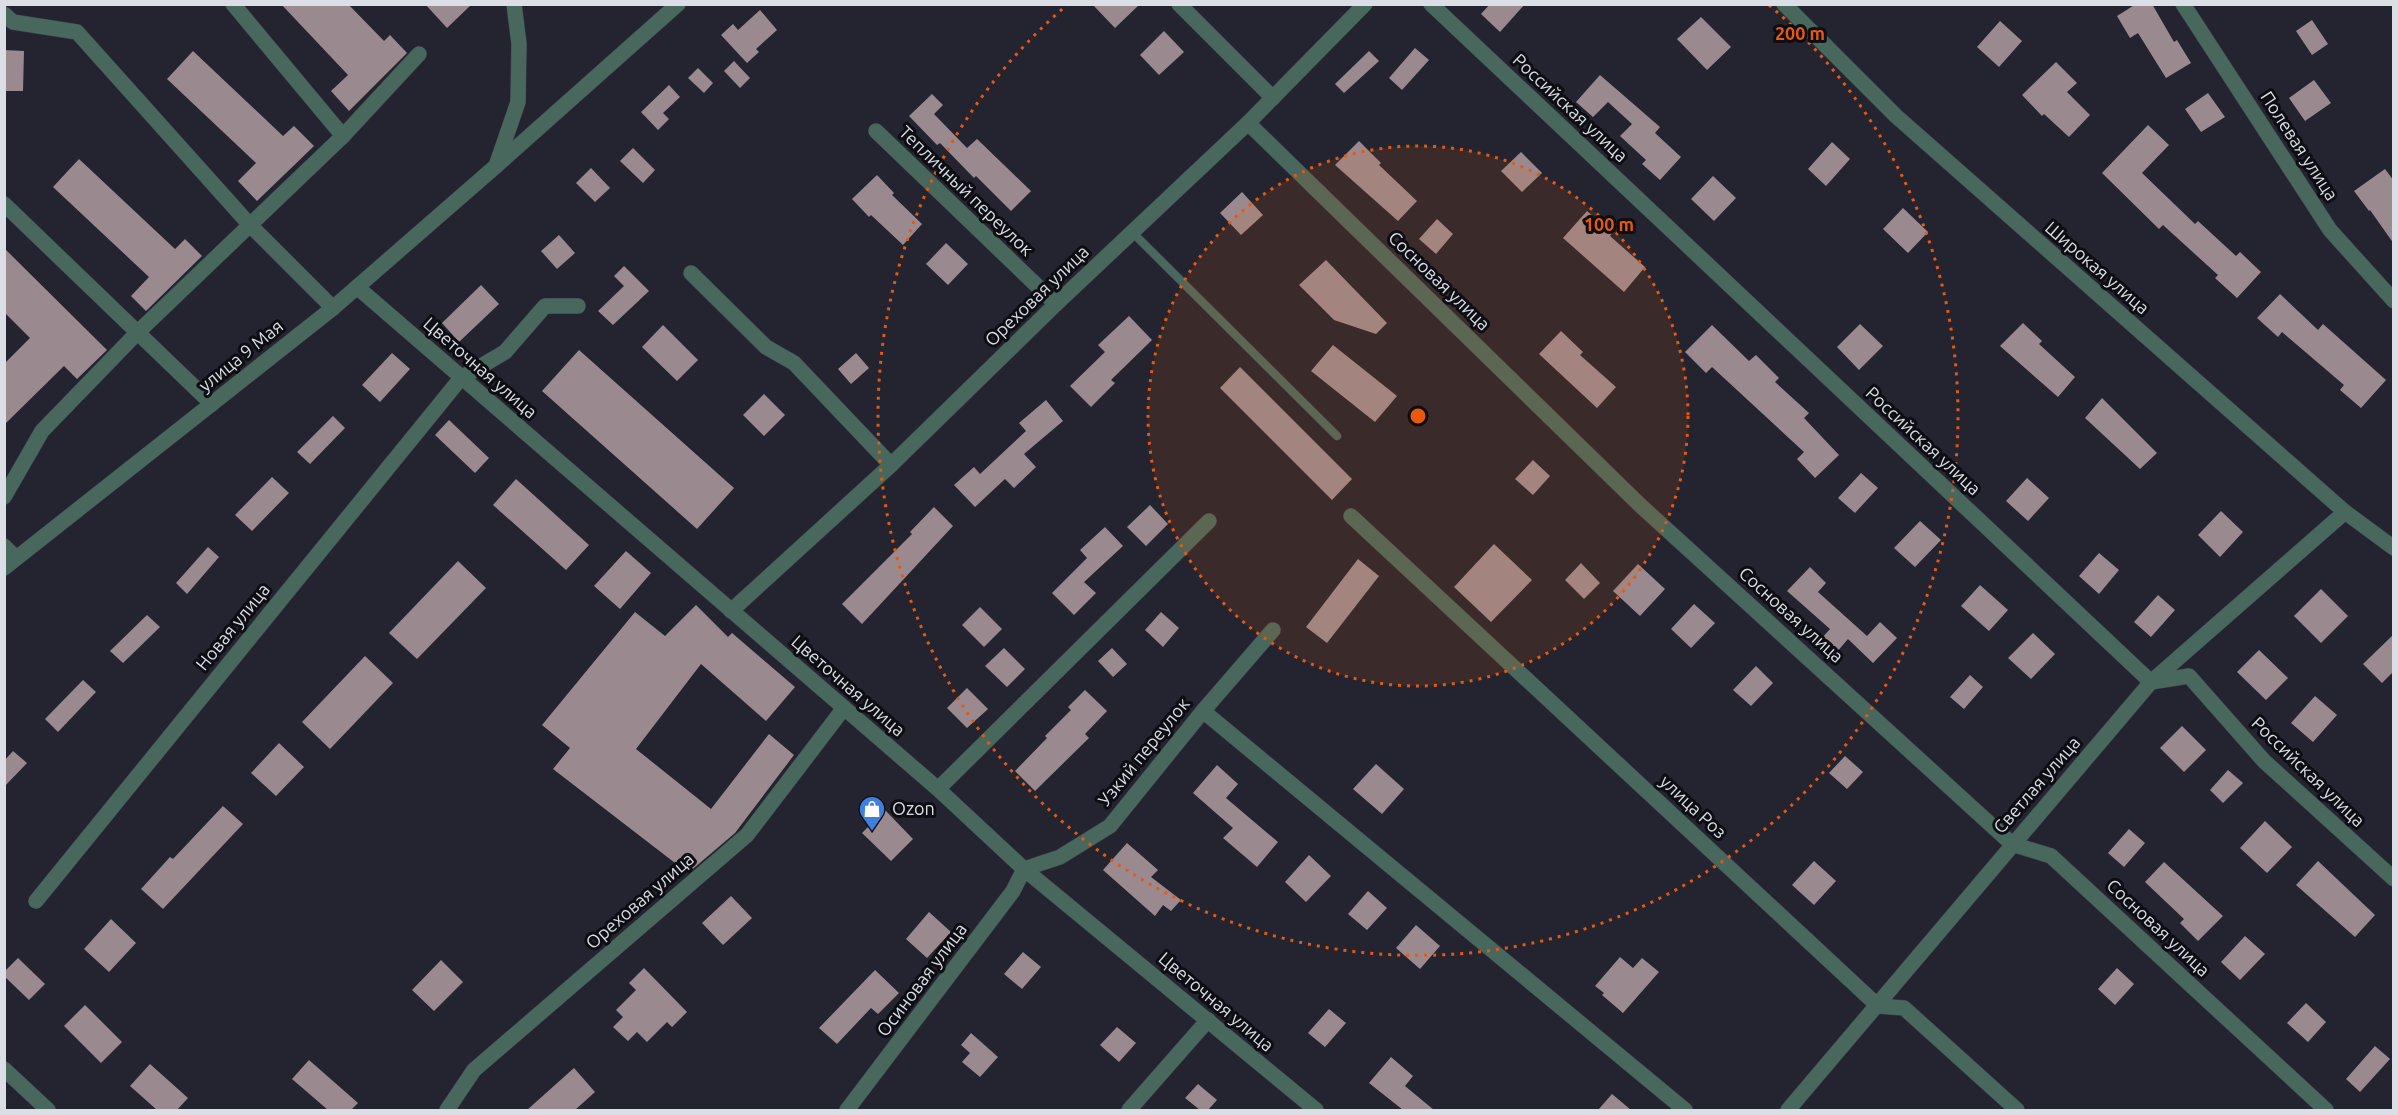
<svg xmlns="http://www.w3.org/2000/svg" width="2398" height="1115" font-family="Ubuntu,sans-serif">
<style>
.building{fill:#9a8a90}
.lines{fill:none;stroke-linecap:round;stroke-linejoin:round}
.service-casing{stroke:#41424c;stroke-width:9}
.minor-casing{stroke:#41424c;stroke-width:16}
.tertiary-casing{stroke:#41424c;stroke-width:16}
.service{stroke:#48685e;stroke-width:8}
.minor{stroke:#48685e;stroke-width:15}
.tertiary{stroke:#48685e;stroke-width:15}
.ring{fill:none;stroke:#e8590c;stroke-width:3;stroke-dasharray:3 6}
.labels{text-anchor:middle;stroke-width:6;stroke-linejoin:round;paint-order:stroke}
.street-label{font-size:18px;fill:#dcdee5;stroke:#0d0e13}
.poi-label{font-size:18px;fill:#dcdee5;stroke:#0d0e13;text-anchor:start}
.centre{fill:#e8590c;stroke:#0d0e13;stroke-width:3}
.ring-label{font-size:18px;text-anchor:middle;font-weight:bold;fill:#e8590c;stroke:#0d0e13;stroke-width:6;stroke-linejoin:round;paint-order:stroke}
</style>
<rect width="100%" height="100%" fill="#23242f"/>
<g class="building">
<polygon points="281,4 348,4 384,41 390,35 407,53 349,111 331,91 348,75"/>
<polygon points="425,4 472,4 447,28"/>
<polygon points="1092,4 1140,4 1115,28"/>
<polygon points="1490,4 1525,4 1500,32 1481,14"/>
<polygon points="2136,4 2152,4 2174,42 2177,40 2191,63 2166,78 2138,33 2130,38 2117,16"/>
<polygon points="760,10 777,30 756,49 759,52 747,63 721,35 733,24 738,30"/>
<polygon points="1701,17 1731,47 1707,70 1677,39"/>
<polygon points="2312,20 2328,44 2312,55 2296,31"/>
<polygon points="2000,21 2022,41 1999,67 1977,47"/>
<polygon points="1164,31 1184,52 1159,75 1140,55"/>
<polygon points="1415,48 1429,60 1402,90 1389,78"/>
<polygon points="4,50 24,51 23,91 4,91"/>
<polygon points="193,51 283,136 294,126 314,146 257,201 238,181 256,163 167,79"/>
<polygon points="1369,51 1379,61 1344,93 1335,84"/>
<polygon points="734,61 750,78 740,88 724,71"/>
<polygon points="2056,62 2077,83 2067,92 2090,115 2069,137 2044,114 2042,116 2022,95"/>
<polygon points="698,68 713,83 704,93 688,78"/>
<polygon points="1600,75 1660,127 1655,133 1681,157 1660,180 1642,164 1646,160 1620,136 1632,124 1608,102 1593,117 1576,102"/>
<polygon points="2314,80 2331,103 2305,121 2289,98"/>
<polygon points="669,85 680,97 663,113 669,119 658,130 641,112"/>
<polygon points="2208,93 2225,117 2201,132 2185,109"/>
<polygon points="932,94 943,105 934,114 967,148 977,139 1031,191 1011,211 976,176 974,178 940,143 937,145 909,116"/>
<polygon points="2148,125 2169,145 2142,173 2195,224 2198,221 2236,256 2240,252 2261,272 2237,298 2215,278 2218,275 2163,225 2159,229 2102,173"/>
<polygon points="1359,141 1381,163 1379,165 1417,201 1398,221 1335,165"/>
<polygon points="1832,142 1850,159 1826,186 1808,169"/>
<polygon points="633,148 655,170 643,183 620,161"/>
<polygon points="1521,152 1542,173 1522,192 1501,171"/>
<polygon points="79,159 175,249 185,239 202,256 146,311 131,296 149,277 53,187"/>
<polygon points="591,168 610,188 595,202 576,183"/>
<polygon points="2385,169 2394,181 2394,244 2370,210 2369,211 2354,191"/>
<polygon points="877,175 894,193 892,195 922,224 903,245 871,215 869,217 852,199"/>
<polygon points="1713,176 1736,198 1714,221 1691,199"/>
<polygon points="1242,192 1263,215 1241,235 1220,213"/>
<polygon points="1903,208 1928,232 1908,253 1883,229"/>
<polygon points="1587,211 1612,233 1610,236 1645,267 1624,292 1563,238"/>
<polygon points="1437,219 1453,234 1436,254 1419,239"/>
<polygon points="559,235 575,253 557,269 541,251"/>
<polygon points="946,243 968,264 948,285 926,264"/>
<polygon points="4,248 107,350 77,379 64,366 4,425 4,364 30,338 4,312"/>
<polygon points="1326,260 1387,323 1376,334 1334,320 1299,285"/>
<polygon points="624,266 649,291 613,325 598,311 624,286 614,276"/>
<polygon points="481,285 499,304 459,342 442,323"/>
<polygon points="2280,294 2318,330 2323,324 2386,380 2361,408 2340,390 2344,385 2282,332 2278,337 2257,318"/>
<polygon points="1129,316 1152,340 1111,380 1115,383 1091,407 1070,386 1105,352 1098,345"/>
<polygon points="2023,323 2042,341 2039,344 2075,377 2058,397 2000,346"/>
<polygon points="1860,324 1883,346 1859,370 1837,347"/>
<polygon points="663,325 698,360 677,381 642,347"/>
<polygon points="1712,325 1749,361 1756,355 1779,378 1775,382 1809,413 1804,418 1839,455 1815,478 1797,459 1804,452 1712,367 1706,373 1685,352"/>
<polygon points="1561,331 1583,352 1580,355 1616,387 1597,408 1539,354"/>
<polygon points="1333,345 1397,396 1375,422 1311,371"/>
<polygon points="579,350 734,488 697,529 542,391"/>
<polygon points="392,353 410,369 380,402 362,385"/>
<polygon points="856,353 869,368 851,384 838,369"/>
<polygon points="1240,367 1352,479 1332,500 1220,388"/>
<polygon points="764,394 785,415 764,436 743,415"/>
<polygon points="2102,398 2157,453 2140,469 2085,418"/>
<polygon points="1046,400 1063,421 1024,454 1036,467 1014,488 1005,479 975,507 954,485 974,467 980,474 1026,431 1019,423"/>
<polygon points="333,416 345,428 310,464 297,452"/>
<polygon points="449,420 489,458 475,473 435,435"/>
<polygon points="1533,460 1550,476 1533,495 1515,479"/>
<polygon points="1861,473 1878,488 1855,513 1838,498"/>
<polygon points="272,477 289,493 252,531 235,515"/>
<polygon points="2027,478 2049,498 2028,521 2006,501"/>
<polygon points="516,479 589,545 566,570 493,505"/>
<polygon points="1150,505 1168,524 1146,546 1127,527"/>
<polygon points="934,507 953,526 862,624 842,604 912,534 910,532"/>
<polygon points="2221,511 2243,532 2220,557 2198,535"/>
<polygon points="1920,521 1941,540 1915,567 1894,548"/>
<polygon points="1105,527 1123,546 1084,582 1096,593 1074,615 1052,593 1087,558 1080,550"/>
<polygon points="1494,544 1532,580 1491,622 1454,587"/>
<polygon points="208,547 219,557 187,594 176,583"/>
<polygon points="626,551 651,573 620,609 594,586"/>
<polygon points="2099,553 2119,570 2099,594 2079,576"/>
<polygon points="1358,559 1379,576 1327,643 1306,627"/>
<polygon points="458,561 486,588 417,659 389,633"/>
<polygon points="1581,563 1600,583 1584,599 1565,580"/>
<polygon points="1638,564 1665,589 1640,616 1613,591"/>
<polygon points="1810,567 1826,583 1818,592 1867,636 1880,622 1897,638 1873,663 1848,639 1836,653 1821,639 1830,629 1787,591"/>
<polygon points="1980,585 2008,610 1989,631 1961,606"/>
<polygon points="2321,589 2348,616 2321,643 2294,616"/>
<polygon points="2158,595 2175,610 2151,637 2134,622"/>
<polygon points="1694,604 1715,623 1691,648 1671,629"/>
<polygon points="696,605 728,637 732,633 795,687 766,721 701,664 636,749 711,809 769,734 794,755 735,833 688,873 553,769 570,748 542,725 635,612 665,636"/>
<polygon points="980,607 1002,629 984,647 962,625"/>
<polygon points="1161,612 1179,628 1163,647 1145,630"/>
<polygon points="147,615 160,627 123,663 110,651"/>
<polygon points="2033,633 2055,654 2031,679 2008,658"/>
<polygon points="2394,634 2394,671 2382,683 2363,664"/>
<polygon points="1004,648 1025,669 1007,687 985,666"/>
<polygon points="1112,648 1127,664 1113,677 1098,661"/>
<polygon points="2259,650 2288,678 2266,700 2237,672"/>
<polygon points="365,656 393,683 330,749 302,722"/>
<polygon points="1756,666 1773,683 1751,706 1733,690"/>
<polygon points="1970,675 1983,687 1964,709 1950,697"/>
<polygon points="83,680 96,692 58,732 45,719"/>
<polygon points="967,688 988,709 967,728 947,708"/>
<polygon points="1085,690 1107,711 1085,734 1089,738 1035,791 1015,771 1047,738 1045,736 1071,710 1068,707"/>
<polygon points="2315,696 2337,715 2313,742 2291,723"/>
<polygon points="2182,726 2206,750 2184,772 2160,748"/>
<polygon points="279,743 304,767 276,796 251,773"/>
<polygon points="13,751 27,763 4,787 4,761"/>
<polygon points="1845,756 1863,772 1847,789 1829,773"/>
<polygon points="1376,764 1404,789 1382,814 1353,789"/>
<polygon points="1217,765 1238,784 1226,798 1278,842 1257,867 1223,838 1233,828 1193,793"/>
<polygon points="2228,770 2243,783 2223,803 2210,790"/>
<polygon points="223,806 243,824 163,909 141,889 170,857 173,859"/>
<polygon points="885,810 913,839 891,861 862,833"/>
<polygon points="2265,821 2292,847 2267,873 2240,848"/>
<polygon points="2129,829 2145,843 2124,867 2108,853"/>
<polygon points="1127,843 1158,870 1151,877 1181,900 1171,911 1163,905 1155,916 1103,870"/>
<polygon points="1309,855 1331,876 1306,902 1285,882"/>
<polygon points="1814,861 1836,881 1814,905 1792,885"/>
<polygon points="2318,861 2375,915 2355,937 2296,885"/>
<polygon points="2164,862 2223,916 2198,941 2180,923 2184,919 2145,882"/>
<polygon points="1368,891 1387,908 1367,930 1348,914"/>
<polygon points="731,896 752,918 723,945 702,923"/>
<polygon points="929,912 951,932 927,958 906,939"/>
<polygon points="111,919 136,943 109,972 84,949"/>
<polygon points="1416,925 1440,946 1420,969 1396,948"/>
<polygon points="2245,936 2265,954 2240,980 2221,962"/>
<polygon points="1023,952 1041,967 1022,989 1004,974"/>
<polygon points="1620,957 1633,968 1642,958 1659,972 1623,1013 1602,995 1604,993 1595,986"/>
<polygon points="18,958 45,984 29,1000 4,976 4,972"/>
<polygon points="441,960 463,982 434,1011 412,990"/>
<polygon points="644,968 687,1012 672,1027 667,1022 647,1042 637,1032 628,1041 613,1027 623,1017 616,1010 636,990 629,983"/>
<polygon points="2117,968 2134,984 2115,1005 2098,989"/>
<polygon points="875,970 899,993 878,1014 871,1008 837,1044 819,1028"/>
<polygon points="2306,1003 2326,1022 2308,1042 2287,1023"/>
<polygon points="85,1005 122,1042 101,1063 64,1026"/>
<polygon points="1329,1009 1346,1023 1325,1047 1308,1033"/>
<polygon points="1117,1027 1136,1043 1119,1062 1100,1045"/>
<polygon points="971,1033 998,1057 980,1077 962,1062 970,1053 961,1045"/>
<polygon points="2375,1046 2390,1059 2360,1092 2346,1079"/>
<polygon points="1391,1057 1413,1076 1405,1086 1434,1110 1403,1110 1369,1083"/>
<polygon points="309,1060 358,1103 351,1110 328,1110 292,1079"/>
<polygon points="150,1064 188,1098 177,1110 157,1110 130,1086"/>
<polygon points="574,1068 595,1092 575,1110 527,1110"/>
<polygon points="1198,1084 1217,1100 1208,1110 1200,1110 1185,1098"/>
<polygon points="1612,1094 1631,1110 1598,1110"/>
</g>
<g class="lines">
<g class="service-casing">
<polyline id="service" points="1132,232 1337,436"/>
</g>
<g class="minor-casing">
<g id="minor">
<polyline points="233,4 343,136"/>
<polyline points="1179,4 1273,98"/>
<polyline points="1431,4 2151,682 2189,676 2264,761 2394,879"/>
<polyline points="1784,4 1896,116 2345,512 2394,548"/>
<polyline points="2183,4 2330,230 2394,301"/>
<polyline points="4,14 13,22 77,32 249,224 333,308"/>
<polyline points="1248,123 1641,506 2012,844 2051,856 2326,1110"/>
<polyline points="876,131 1056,304"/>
<polyline points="496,166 678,4"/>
<polyline points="4,204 212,404"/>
<polyline points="691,273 766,347 794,363 891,465"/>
<polyline points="357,287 938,789 1024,869 1316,1110"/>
<polyline points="4,497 42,431 137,333 343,136 419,54"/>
<polyline points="1351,516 1878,1006 1904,1008 2017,1110"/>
<polyline points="4,546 16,558"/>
<polyline points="731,611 891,465 1056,304 1248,123 1365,4"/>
<polyline points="1203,711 1685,1110"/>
<polyline points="938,789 1209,521"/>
<polyline points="36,901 461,378 505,352 545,306 578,306"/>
<polyline points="4,1069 48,1110"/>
<polyline points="447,1110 474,1070 747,835 844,708"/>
<polyline points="847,1110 1013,891 1024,869 1060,857 1110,826 1203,711 1273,630"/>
<polyline points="1129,1110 1208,1020"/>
<polyline points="1788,1110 2151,682 2345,512"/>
</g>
</g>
<g class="tertiary-casing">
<polyline id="tertiary" points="4,568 333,308 496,166 518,102 519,44 514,4"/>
</g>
<use href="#service" class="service"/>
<use href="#minor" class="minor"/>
<use href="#tertiary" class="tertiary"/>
</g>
<circle cx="1418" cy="416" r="270" fill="#e8590c" fill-opacity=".12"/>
<g class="ring">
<circle cx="1418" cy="416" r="270"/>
<path d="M1769 5A540 540 0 1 1 1067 5"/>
</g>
<defs>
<g id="shop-pin" transform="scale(1.35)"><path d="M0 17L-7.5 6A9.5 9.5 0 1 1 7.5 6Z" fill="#3f7fe0" stroke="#0d0e13"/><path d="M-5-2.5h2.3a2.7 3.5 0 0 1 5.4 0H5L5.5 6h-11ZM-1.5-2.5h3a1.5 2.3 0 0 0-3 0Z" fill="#fff"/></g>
</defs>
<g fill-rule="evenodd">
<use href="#shop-pin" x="872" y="809"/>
</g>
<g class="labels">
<g class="street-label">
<text transform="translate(1570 108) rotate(43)" y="6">Российская улица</text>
<text transform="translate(2299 146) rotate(57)" y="6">Полевая улица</text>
<text transform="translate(966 191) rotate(44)" y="6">Тепличный переулок</text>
<text transform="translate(2097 268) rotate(41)" y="6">Широкая улица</text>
<text transform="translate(1439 281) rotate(44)" y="6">Сосновая улица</text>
<text transform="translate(1037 296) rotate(-44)" y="6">Ореховая улица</text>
<text transform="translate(241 356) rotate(-39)" y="6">улица 9 Мая</text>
<text transform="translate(480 368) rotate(41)" y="6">Цветочная улица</text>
<text transform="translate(1923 441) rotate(43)" y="6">Российская улица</text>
<text transform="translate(1791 615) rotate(42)" y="6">Сосновая улица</text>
<text transform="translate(233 627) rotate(-51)" y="6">Новая улица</text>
<text transform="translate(848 686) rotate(41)" y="6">Цветочная улица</text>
<text transform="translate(1144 752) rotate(-51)" y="6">Узкий переулок</text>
<text transform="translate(2308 772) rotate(44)" y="6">Российская улица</text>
<text transform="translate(2037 785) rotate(-49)" y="6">Светлая улица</text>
<text transform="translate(1693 807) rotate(43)" y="6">улица Роз</text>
<text transform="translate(640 901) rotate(-41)" y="6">Ореховая улица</text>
<text transform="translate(2158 928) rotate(43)" y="6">Сосновая улица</text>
<text transform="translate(922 980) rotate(-53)" y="6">Осиновая улица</text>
<text transform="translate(1216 1002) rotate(40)" y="6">Цветочная улица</text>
</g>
<g class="poi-label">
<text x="892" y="815">Ozon</text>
</g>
</g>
<circle cx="1418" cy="416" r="9" class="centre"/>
<g class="ring-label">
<text x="1800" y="40">200 m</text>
<text x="1609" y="231">100 m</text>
</g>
<rect width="2398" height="1115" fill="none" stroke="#dcdee5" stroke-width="12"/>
</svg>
